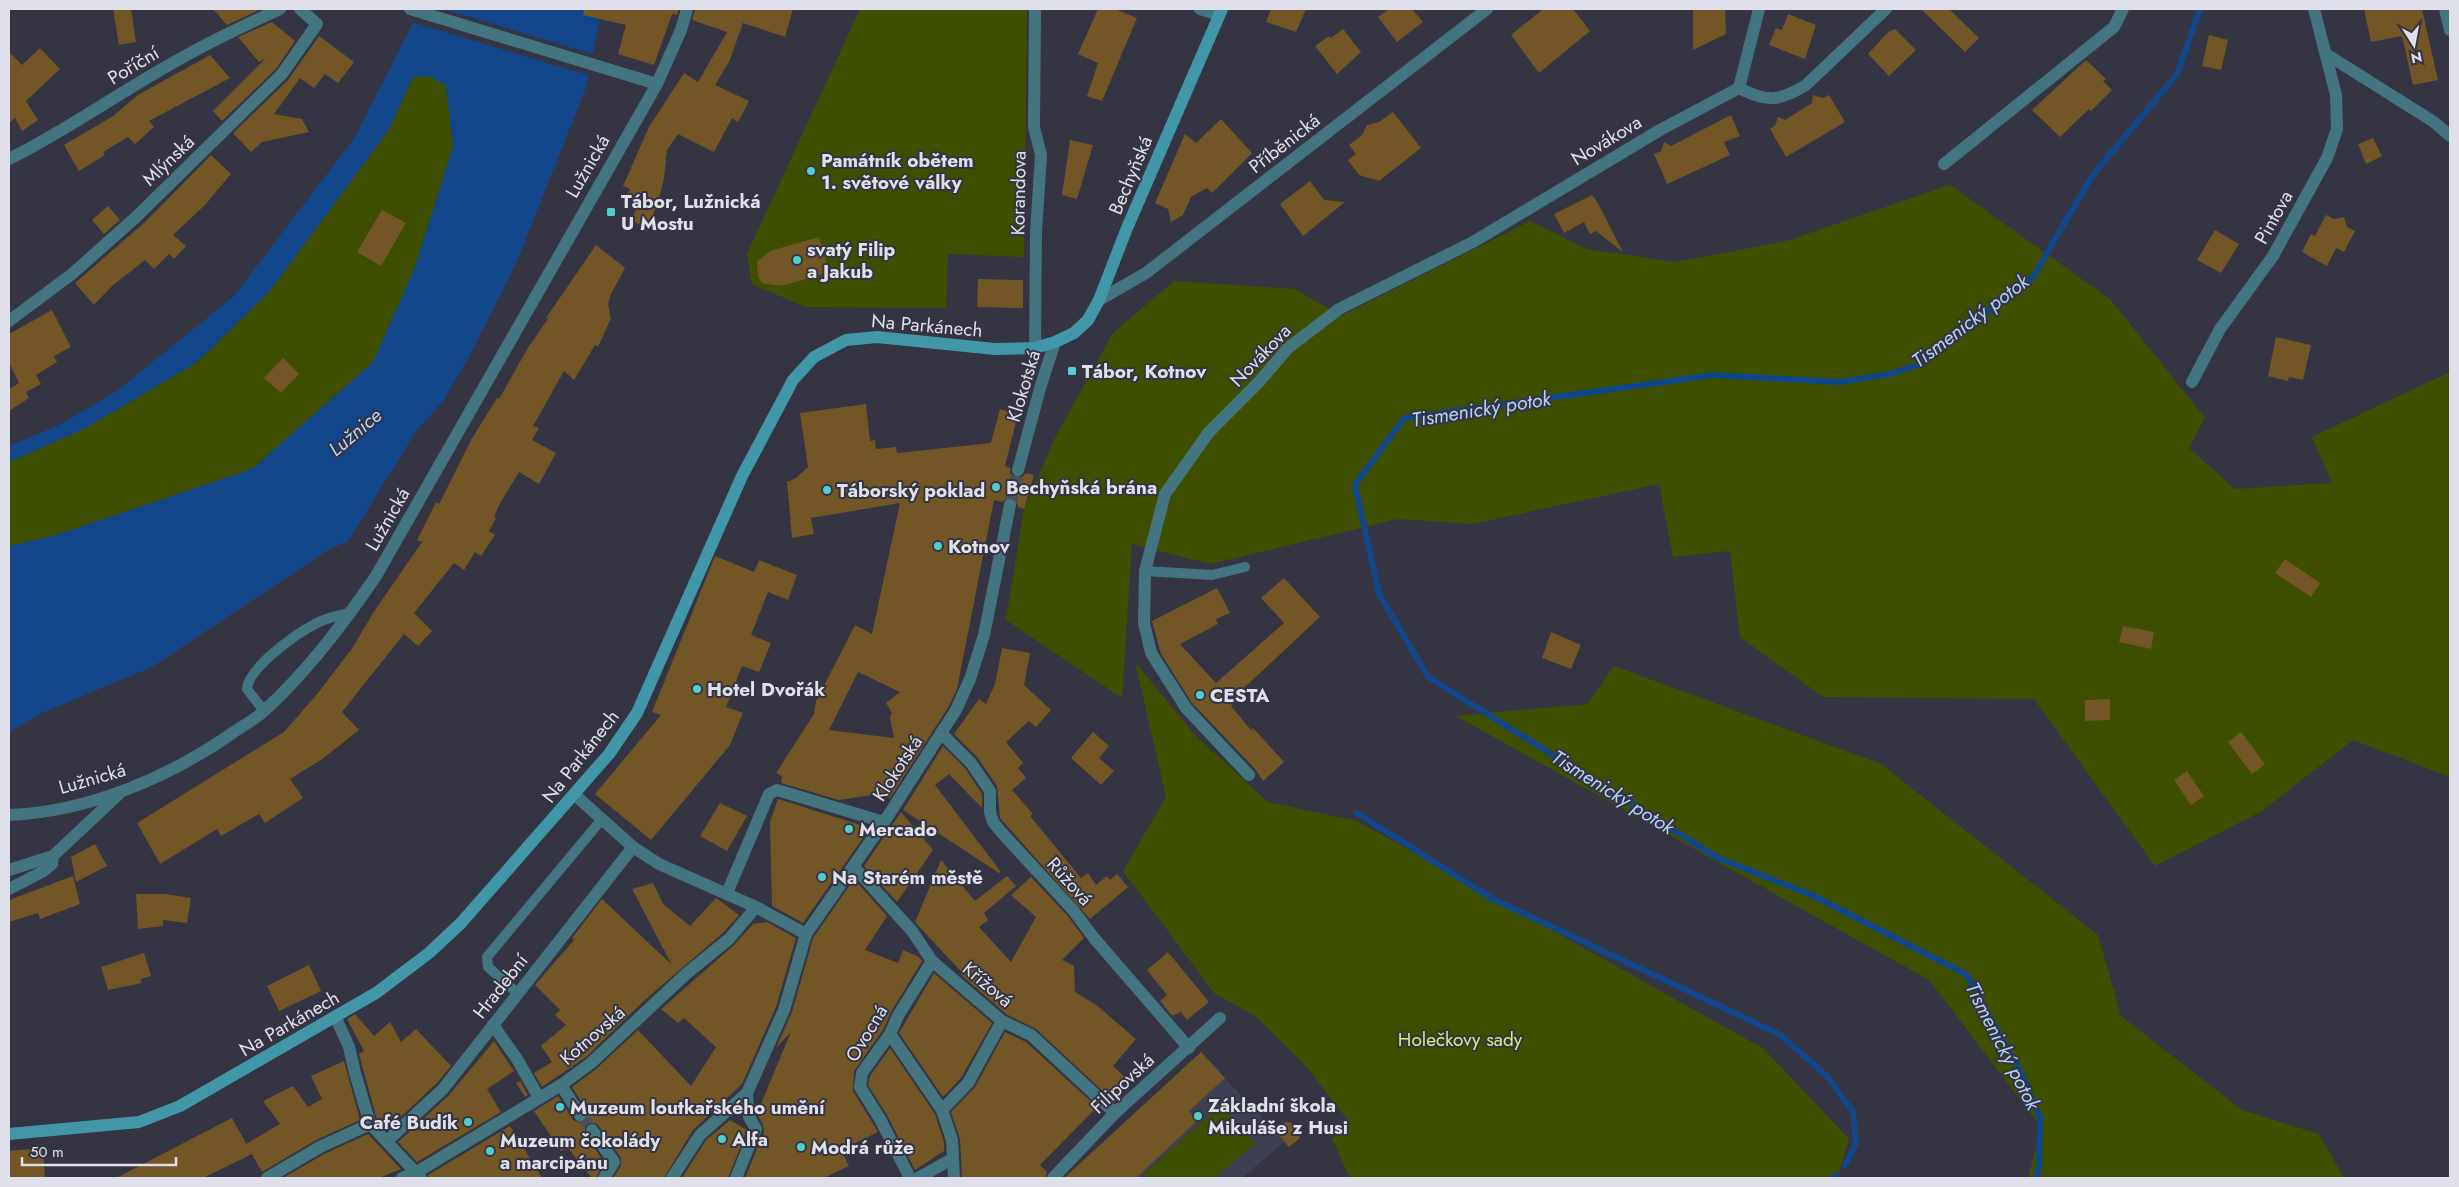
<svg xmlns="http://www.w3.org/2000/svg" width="2459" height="1187" font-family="Jost,sans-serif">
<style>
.built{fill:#3f4053}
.green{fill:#3e4f00}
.water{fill:#11468a}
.pier{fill:#343443}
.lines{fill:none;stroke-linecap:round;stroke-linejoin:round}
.stream{stroke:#11468a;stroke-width:6}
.building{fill:#725625;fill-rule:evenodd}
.minor-tunnel{stroke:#4e4e5c;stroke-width:12;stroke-dasharray:12 6;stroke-linecap:butt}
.service{stroke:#42757f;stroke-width:10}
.minor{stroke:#42757f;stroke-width:12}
.tertiary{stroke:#42757f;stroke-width:12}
.secondary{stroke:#4197a8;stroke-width:12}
.poi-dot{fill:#52cdcd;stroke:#343443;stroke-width:2}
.labels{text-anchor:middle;stroke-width:4;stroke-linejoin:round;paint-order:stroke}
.street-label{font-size:19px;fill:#dfe0e9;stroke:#343443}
.poi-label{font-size:19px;font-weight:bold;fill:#dfe0e9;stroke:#343443;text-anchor:start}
.park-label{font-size:19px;fill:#cef176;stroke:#343443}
.water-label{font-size:20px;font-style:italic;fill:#b6d2f9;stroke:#343443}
</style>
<rect width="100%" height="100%" fill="#343443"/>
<polygon class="built" points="1201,1052 1284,1142 1242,1178 1067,1178"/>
<g class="green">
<polygon points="860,9 1027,9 1024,257 948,254 946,308 805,307 752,284 747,254"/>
<polygon points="430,76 446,86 453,146 415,267 373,362 252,469 50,537 9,546 9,462 84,429 196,363 269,292 388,131 413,77"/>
<polygon points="1950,185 2111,300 2205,418 2189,448 2235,489 2332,483 2312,437 2450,372 2450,777 2353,740 2262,811 2155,866 2034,699 1823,697 1740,637 1730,551 1673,557 1659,484 1472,524 1398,519 1210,564 1132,544 1122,698 1006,620 1024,509 1055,438 1113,333 1174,281 1295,289 1341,316 1530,221 1586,249 1676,262 1786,241"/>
<polygon points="1135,662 1194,734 1268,802 1357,821 1764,1049 1849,1139 1838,1177 1350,1178 1332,1139 1351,1124 1304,1064 1254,1015 1215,994 1123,871 1166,797"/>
<polygon points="1614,666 1881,764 2098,935 2121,1016 2242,1110 2319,1134 2344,1178 2028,1178 2041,1127 1929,980 1456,716 1587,704"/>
<polygon points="1221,1105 1255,1143 1215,1178 1148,1178 1144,1174"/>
</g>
<polygon class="water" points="420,9 602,9 586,88 515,266 469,357 443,401 417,430 348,541 328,550 152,667 44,712 9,732 9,546 50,537 252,469 373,362 415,267 453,146 446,86 430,76 413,77 388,131 269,292 196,363 84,429 9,462 9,446 61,424 117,391 234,296 355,137"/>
<polygon class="pier" points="417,9 444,9 595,55 591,76 411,22"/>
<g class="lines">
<g class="stream">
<polyline points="1357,813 1491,898 1779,1034 1827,1076 1853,1112 1856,1143 1845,1165"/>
<polyline points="1832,1178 1836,1175"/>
<polyline points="2036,1178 2039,1167 2040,1118 2023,1077 1967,975 1814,896 1718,858 1428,677 1379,594 1355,485 1404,418 1714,375 1840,382 1889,374 1918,365 2033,277 2092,176 2177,74 2200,9"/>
</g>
</g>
<g class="building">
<polygon points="113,9 131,9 136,42 119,45"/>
<polygon points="213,9 257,9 259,10 227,25"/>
<polygon points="584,9 679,9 677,15 672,14 654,65 618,54 626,25 583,15"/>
<polygon points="695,9 793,9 785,37 743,23 729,62 715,85 749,101 738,122 732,118 714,152 678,134 667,150 664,178 658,203 647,229 631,220 639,203 626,197 630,189 623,186 649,127 684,73 698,82 727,32 692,20"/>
<polygon points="1098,9 1115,9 1137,18 1102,101 1087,96 1098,63 1078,54"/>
<polygon points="1271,9 1306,9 1296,32 1266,22"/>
<polygon points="1389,9 1412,9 1423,22 1397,42 1378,17"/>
<polygon points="1543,9 1573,9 1590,31 1539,73 1511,35"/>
<polygon points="1693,9 1725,9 1726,34 1693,50"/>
<polygon points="1921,9 1949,9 1979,38 1965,52"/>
<polygon points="2364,9 2422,9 2438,80 2413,85 2402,36 2371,42"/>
<polygon points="1788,14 1816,25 1805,59 1769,45 1776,28 1782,30"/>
<polygon points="272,22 295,41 276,69 222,121 213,111 266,58 259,62 238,37"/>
<polygon points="1343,29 1361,52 1337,74 1315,46 1329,36 1331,38"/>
<polygon points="1895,29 1916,50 1889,76 1868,54 1888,32"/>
<polygon points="2209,35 2228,40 2221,70 2202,66"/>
<polygon points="319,36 354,62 338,83 325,74 314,88 300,78 274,114 302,119 309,132 262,142 251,152 233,133 288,80"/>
<polygon points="40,48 60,69 26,101 38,120 22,131 15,118 9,123 9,52 22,65"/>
<polygon points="210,55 230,78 149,121 154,127 135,144 128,137 103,152 105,155 79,171 64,145 113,116 138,95"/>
<polygon points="2086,60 2106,79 2103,81 2112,90 2091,111 2089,109 2060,137 2032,110"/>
<polygon points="1813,95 1823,98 1829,95 1845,122 1786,157 1770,129 1775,126 1778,117 1785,120 1812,103"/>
<polygon points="1393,112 1421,148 1379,181 1359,175 1348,160 1356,154 1349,145 1362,135 1367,125 1379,122"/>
<polygon points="1731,115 1740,136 1724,142 1730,155 1667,184 1654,154 1661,151 1664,142 1671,146"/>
<polygon points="1221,119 1252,153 1212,193 1207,188 1191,197 1183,215 1171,222 1168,209 1155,203 1185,134 1196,143"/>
<polygon points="2373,138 2382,156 2366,164 2358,144"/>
<polygon points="1070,140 1093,145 1077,199 1062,195"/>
<polygon points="211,155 231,174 205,205 173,235 186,246 174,259 169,254 154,269 145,260 112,286 94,305 75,283 145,222"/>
<polygon points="1310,181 1324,200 1345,202 1303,236 1280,204"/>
<polygon points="1592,195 1598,203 1623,252 1596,231 1590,234 1584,222 1564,233 1554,214"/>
<polygon points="108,206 120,220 104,234 92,220"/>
<polygon points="382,210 406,223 381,266 357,252"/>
<polygon points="2326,215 2334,219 2344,217 2347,227 2355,231 2344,252 2336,248 2327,266 2302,252 2311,234 2315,236"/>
<polygon points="2215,230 2239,244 2221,273 2197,260"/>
<polygon points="819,237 829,272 782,286 762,283 758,277 757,262 770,251"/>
<polygon points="596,245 625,268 611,294 608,304 611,318 598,347 595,345 574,380 564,371 533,426 539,428 532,440 556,453 539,484 519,472 499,505 494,517 496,518 489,531 495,535 481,556 475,552 464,570 454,563 414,613 432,631 418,646 404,634 342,712 359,730 321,760 290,779 303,798 265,823 259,814 221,836 217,829 160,864 137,823 284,732 318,693 353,647 373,613 422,542 417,540 436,502 439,504 471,440 497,398 499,399 529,346 548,319 546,318"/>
<polygon points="978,279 1023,280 1023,308 977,307"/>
<polygon points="52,310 71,347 54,356 57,362 36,375 41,384 26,392 29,398 9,411 9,389 19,383 9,363 9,334"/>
<polygon points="2276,337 2311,345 2303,380 2289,377 2288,381 2268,376"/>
<polygon points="283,358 299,374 281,393 264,378"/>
<path d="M866,404L870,441L875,440L876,449L896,447L897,453L991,443L1000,409L1018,414L1005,466L1010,468V473L1015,478H1021L1026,473L1034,475L1024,509L1018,507L1017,502L1012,497L1007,498L1002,502L994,500L957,689L949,706L890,798L878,794L839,800L781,783L782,776L776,773L814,714L816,701L855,625L872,634L900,503L811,518L814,534L792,538L787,482L796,478L808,467L800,413ZM858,672L900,692L886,703L892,713L890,717L894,738L829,730Z"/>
<polygon points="715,556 754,572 759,560 797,575 788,600 768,592 751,635 771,643 759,672 742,666 726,707 743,713 730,745 651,840 595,794 661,715 652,712"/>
<polygon points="2285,559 2320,583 2311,597 2275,573"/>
<polygon points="1284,578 1320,617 1231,700 1234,703 1231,706 1251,730 1253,728 1284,762 1263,781 1255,769 1192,703 1161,654 1152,621 1217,588 1230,613 1216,619 1218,624 1180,644 1216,683 1284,623 1261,598"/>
<polygon points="2123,626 2154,632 2151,649 2119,642"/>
<polygon points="1551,632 1581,645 1571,669 1542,658"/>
<polygon points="1002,648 1030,653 1024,685 1051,710 1036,727 1029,721 1006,742 1023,763 1018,768 1026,778 1012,790 1033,814 1030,816 1081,878 1088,873 1096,885 1107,876 1110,880 1117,874 1128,887 1090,919 1000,818 997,786 977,757 954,734 979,699 986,704 995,684"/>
<polygon points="2110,699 2110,720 2085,721 2085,700"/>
<polygon points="1093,732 1109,746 1099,758 1114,771 1101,785 1071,758"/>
<polygon points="2241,732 2265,764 2252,774 2228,742"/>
<polygon points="943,746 965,768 982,794 982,808 949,774 935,785 1001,872 999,873 903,810"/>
<polygon points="2187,771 2204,796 2191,805 2174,780"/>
<polygon points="778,799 870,828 803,923 772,906 770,822"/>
<polygon points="720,803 747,816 727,851 700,836"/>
<polygon points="901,812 933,850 897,902 864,866"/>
<polygon points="95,844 107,866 76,882 71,857"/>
<polygon points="941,860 975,901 1007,876 1016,886 984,913 988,920 979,927 1011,962 1036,917 1011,895 1031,877 1067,915 1084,938 1062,960 1074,966 1075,992 1095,1004 1136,1039 1113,1066 1126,1078 1108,1096 1036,1029 1006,1014 959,973 965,976 915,922"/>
<polygon points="73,876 80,904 40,919 38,913 9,922 9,900"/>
<polygon points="854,879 887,916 865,950 898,963 903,950 919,957 922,961 891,1012 883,1030 854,1071 853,1091 878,1132 841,1150 849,1166 824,1178 745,1178 764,1132 763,1125 757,1113 791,1032 776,1048 792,1012 813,938"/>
<polygon points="653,883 663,904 690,926 716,898 739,915 723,933 647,998 586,1057 542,1087 534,1073 552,1062 541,1046 566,1025 555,1015 560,1010 535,985 574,940 572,938 602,899 672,965 632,889"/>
<polygon points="136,894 165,894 191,898 187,923 163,920 163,926 138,929"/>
<polygon points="767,922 796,938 776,1007 742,1084 693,1130 664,1178 613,1178 621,1166 621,1158 598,1125 595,1123 588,1123 585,1127 585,1134 604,1162 596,1178 592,1178 567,1147 561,1151 534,1111 558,1096 573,1120 580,1123 585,1122 588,1115 587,1111 572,1087 596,1069 638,1030 691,1086 716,1047 684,1018 678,1023 661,1009 734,945 753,924"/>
<polygon points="1168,952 1209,1002 1187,1020 1181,1012 1172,1016 1160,1001 1167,995 1147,970"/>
<polygon points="144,953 151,976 140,979 142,983 108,990 101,967"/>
<polygon points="309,965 321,991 279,1011 267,986"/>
<polygon points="934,973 992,1023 961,1078 943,1097 899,1033"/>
<polygon points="355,1014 374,1036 390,1022 401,1042 416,1029 451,1066 437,1083 387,1130 377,1120 359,1054 364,1051 347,1019"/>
<polygon points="1005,1032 1026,1042 1097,1107 1040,1165 1047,1172 1045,1178 962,1178 960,1139 951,1112 975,1087"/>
<polygon points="494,1041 514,1071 487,1089 501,1112 417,1162 398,1142 449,1095"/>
<polygon points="890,1048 935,1114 944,1142 944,1151 915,1170 887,1115 868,1085 870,1076"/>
<polygon points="1201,1052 1225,1078 1189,1111 1198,1120 1136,1178 1064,1178"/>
<polygon points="344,1061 360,1120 316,1140 262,1172 246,1144 280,1124 263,1101 293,1086 308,1107 322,1099 311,1076"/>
<polygon points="520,1081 528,1095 525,1097 516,1083"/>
<polygon points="232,1118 252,1154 203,1178 116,1178"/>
<polygon points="730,1120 747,1130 728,1178 682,1178 706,1140"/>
<polygon points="1288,1122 1297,1125 1300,1135 1299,1139 1289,1147 1274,1130 1282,1123"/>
<polygon points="510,1126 542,1178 429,1178 428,1175"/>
<polygon points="368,1134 401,1169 379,1178 283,1178 324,1154"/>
<polygon points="43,1148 45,1178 9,1178 9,1151"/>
</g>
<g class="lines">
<g class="minor-tunnel">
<polyline points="1010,505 1018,470"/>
<polyline points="580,1115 592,1130"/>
</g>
<g class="service">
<polyline points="1145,571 1212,575 1245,567"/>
<path d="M264,711L247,689C248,668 296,634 315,624C326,618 339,615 351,613"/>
<polyline points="518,994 488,967 487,957 602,819"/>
</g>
<g class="minor">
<polyline points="1035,9 1034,127 1041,155 1036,232 1035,348"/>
<polyline points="1200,9 1219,15"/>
<polyline points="2445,9 2450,30"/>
<polyline points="2326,54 2434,122 2450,136"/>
<path d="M1739,88C1767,103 1780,101 1806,85L1886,9"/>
<polyline points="1739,88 1759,9"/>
<path d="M9,159C60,134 107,101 157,72C197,48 238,28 280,9"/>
<polyline points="1944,164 2114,27 2123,9"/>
<polyline points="1099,300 1146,273 1487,9"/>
<polyline points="9,321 72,274 136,217 282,74 317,24 300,9"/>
<polyline points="2192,382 2220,329 2273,256 2327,158 2337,129 2336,95 2314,9"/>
<polyline points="1018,470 1041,385 1055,342"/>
<polyline points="941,733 971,763 990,791 990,812 993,822 1002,833 1073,910 1094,938 1189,1048"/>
<polyline points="1249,775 1186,708 1151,653 1144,623 1145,571 1165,494 1209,432 1258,383 1288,348 1339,309 1473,242 1660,130 1739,88"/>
<polyline points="575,795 633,847 659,864 756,907 806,934"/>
<path d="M9,815C88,812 170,777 234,732C244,725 256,719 265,710C307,672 344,623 376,576L657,84"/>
<polyline points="854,867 912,931 932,961 1002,1021 1031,1035 1115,1113"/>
<polyline points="9,870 53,856 119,794"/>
<polyline points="9,889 42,872 52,864 53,856"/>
<polyline points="727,893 769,794 777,790 884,822"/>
<polyline points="336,1018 349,1047 355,1073 370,1124 421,1178"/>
<polyline points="493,1025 517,1059 539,1098"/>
<polyline points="890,1034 942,1110 952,1140 954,1178"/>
<polyline points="561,1085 580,1115"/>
<polyline points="942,1110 968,1083 1002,1021"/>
<polyline points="592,1130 614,1162 604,1178"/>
<polyline points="387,1141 443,1089 633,847"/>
<polyline points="267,1178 320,1147 370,1124"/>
<polyline points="402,1178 417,1172 561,1085 591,1063 686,974 729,939 756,907"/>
<polyline points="672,1178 700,1135 747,1093 784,1010 806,934 884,822 956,710 970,679 984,635 1010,505"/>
<polyline points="736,1178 756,1129 749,1117 747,1093"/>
<polyline points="910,1178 880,1119 860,1087 862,1073 890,1034 898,1016 932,961"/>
<polyline points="918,1178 952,1159"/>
<polyline points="1053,1178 1115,1113 1220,1018"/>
</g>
<polyline class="tertiary" points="410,9 657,84 681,30 687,9"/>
<polyline class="secondary" points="9,1134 139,1122 180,1106 376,993 429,953 461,923 609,754 637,713 742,476 793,380 814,357 846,340 877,337 995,349 1035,348 1055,342 1074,333 1088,320 1099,300 1127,228 1222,9"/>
</g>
<g class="poi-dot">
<circle cx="811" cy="171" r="5"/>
<rect x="606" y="207" width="10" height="10" rx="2.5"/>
<circle cx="797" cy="260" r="5"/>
<rect x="1067" y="366" width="10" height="10" rx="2.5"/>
<circle cx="996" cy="487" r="5"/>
<circle cx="827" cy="490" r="5"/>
<circle cx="938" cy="546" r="5"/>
<circle cx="697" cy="689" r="5"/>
<circle cx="1200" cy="695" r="5"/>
<circle cx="849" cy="829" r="5"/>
<circle cx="822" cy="877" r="5"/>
<circle cx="560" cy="1107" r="5"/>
<circle cx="1198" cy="1116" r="5"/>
<circle cx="468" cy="1122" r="5"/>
<circle cx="722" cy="1139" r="5"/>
<circle cx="801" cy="1147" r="5"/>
<circle cx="490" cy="1151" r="5"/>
</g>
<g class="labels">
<g class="street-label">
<text transform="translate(133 65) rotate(-31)" y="7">Poříční</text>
<text transform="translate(1606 140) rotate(-31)" y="7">Novákova</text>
<text transform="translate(1284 143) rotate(-38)" y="7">Příběnická</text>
<text transform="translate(168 160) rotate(-44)" y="7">Mlýnská</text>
<text transform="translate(587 166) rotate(-60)" y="7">Lužnická</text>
<text transform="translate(1130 175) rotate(-67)" y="7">Bechyňská</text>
<text transform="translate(1018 193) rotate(-89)" y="7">Korandova</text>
<text transform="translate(2273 217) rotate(-61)" y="7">Pintova</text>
<text transform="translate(927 325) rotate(5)" y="7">Na Parkánech</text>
<text transform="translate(1260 355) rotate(-46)" y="7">Novákova</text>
<text transform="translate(1023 386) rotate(-73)" y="7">Klokotská</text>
<text transform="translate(387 519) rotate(-60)" y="7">Lužnická</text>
<text transform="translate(580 756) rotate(-52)" y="7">Na Parkánech</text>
<text transform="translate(897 768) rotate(-57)" y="7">Klokotská</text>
<text transform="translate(92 778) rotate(-16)" y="7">Lužnická</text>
<text transform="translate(1070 881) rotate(48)" y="7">Růžová</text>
<text transform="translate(988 984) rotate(40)" y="7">Křížová</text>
<text transform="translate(500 986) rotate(-52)" y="7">Hradební</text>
<text transform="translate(289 1023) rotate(-30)" y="7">Na Parkánech</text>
<text transform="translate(866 1033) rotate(-59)" y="7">Ovocná</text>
<text transform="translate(592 1035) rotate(-41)" y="7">Kotnovská</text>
<text transform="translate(1122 1083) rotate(-43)" y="7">Filipovská</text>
</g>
<g class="poi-label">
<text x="821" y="167">Památník obětem<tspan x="821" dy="22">1. světové války</tspan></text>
<text x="621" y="208">Tábor, Lužnická<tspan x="621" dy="22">U Mostu</tspan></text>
<text x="807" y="256">svatý Filip<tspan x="807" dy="22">a Jakub</tspan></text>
<text x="1082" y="378">Tábor, Kotnov</text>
<text x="1006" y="494">Bechyňská brána</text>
<text x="837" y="497">Táborský poklad</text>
<text x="948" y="553">Kotnov</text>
<text x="707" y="696">Hotel Dvořák</text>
<text x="1210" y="702">CESTA</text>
<text x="859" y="836">Mercado</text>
<text x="832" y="884">Na Starém městě</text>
<text x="1208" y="1112">Základní škola<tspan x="1208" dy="22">Mikuláše z Husi</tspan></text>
<text x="570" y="1114">Muzeum loutkařského umění</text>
<text x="458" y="1129" text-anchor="end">Café Budík</text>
<text x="732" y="1146">Alfa</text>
<text x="500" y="1147">Muzeum čokolády<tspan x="500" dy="22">a marcipánu</tspan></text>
<text x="811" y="1154">Modrá růže</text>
</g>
<g class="park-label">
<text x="1460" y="1046">Holečkovy sady</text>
</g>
<g class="water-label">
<text transform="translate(1970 321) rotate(-37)" y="7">Tismenický potok</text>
<text transform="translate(1481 409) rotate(-9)" y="7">Tismenický potok</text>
<text transform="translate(355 432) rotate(-40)" y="7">Lužnice</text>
<text transform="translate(1613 792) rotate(32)" y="7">Tismenický potok</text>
<text transform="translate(2003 1046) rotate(63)" y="7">Tismenický potok</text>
</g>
</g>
<rect width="2459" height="1187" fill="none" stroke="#dfe0e9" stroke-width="20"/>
<g transform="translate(2414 45) rotate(169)" stroke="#343443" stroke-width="4" paint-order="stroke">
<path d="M0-4L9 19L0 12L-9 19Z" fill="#dfe0e9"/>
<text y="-8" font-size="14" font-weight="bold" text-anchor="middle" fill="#dfe0e9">N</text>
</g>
<path d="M22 1157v8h154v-8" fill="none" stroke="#dfe0e9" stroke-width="2.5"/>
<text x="30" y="1157" font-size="15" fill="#dfe0e9" stroke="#343443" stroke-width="4" paint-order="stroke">50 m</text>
</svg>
